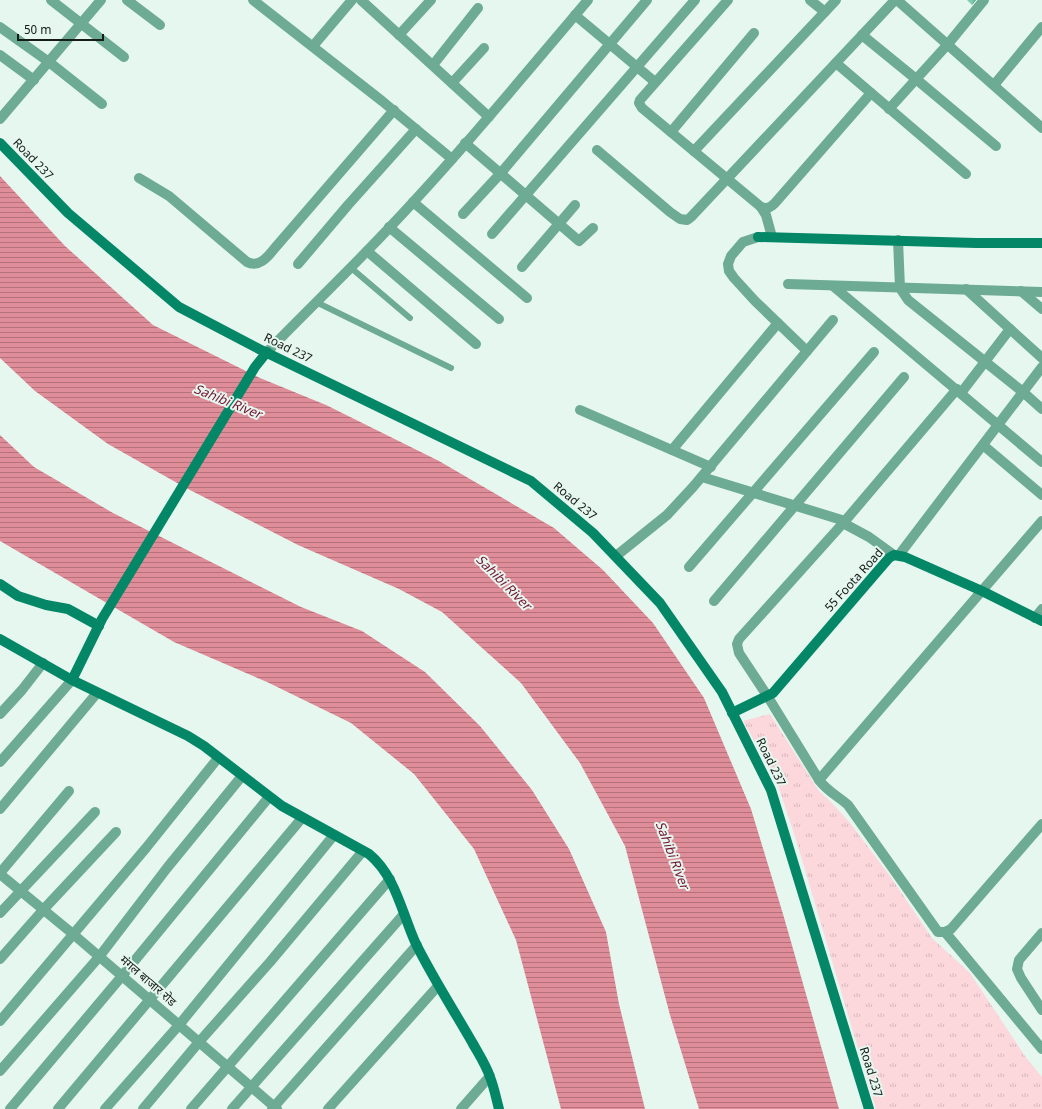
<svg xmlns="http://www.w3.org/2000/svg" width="1042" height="1109" font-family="Georgia,'Noto Sans Devanagari',serif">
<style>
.park{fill:url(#park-tufts)}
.water{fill:url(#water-rules)}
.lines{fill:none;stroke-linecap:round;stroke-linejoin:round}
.lane{stroke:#6dab94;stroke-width:6}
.street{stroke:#6dab94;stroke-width:10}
.secondary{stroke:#048767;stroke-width:10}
.wall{fill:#7bcbaf}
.shaded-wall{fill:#64a58e}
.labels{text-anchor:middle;stroke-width:4;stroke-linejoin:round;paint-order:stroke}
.street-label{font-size:12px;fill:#161c1a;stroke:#e6f7ef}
.water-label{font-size:13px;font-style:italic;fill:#751331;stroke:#e6f7ef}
</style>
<defs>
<pattern id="park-tufts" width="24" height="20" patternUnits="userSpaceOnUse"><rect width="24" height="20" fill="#fcd8dd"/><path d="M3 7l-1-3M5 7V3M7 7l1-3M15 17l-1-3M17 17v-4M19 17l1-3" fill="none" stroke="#d7b9bd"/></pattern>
<pattern id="water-rules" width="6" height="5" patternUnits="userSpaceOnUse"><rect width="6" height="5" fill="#e08d9a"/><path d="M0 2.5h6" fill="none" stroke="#b5727d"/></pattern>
</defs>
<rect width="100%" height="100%" fill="#e6f7ef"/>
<polygon class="park" points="770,714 819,791 833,804 850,823 890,876 932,938 970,973 1025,1056 1042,1077 1042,1109 876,1109 797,843 777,782 743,721"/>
<g class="water">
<polygon points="0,176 65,246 153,325 260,378 326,405 439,461 554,528 603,570 653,623 704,698 751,809 783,914 839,1109 699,1109 670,1015 625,846 580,763 521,683 442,612 399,589 298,545 186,488 108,444 35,391 0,358"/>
<polygon points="0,435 34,467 113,513 301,607 362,631 425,672 480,726 532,790 569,849 606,932 619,1004 645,1109 561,1109 516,940 474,849 414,774 351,723 267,682 174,642 0,541"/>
</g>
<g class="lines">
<g class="lane">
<polyline points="350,267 410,318"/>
<polyline points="316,302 451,368"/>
</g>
<g class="street">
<polyline points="51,0 124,57"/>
<polyline points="127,0 160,25"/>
<polyline points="253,0 382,101 452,159"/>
<polyline points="361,0 489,117"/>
<path d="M728,0L640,100L639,103L642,108L761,207C767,209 770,208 775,203L871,93"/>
<polyline points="810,0 825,12"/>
<polyline points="897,0 1042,128"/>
<polyline points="575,15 655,82"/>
<polyline points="0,27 49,62 102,104"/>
<polyline points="399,35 431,0"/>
<polyline points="862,35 916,79 996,146"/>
<polyline points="313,46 352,0"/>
<polyline points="0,55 34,80"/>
<polyline points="836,63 966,174"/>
<polyline points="433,65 478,8"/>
<polyline points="452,83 484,48"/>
<polyline points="994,85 1042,27"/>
<polyline points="889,109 948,44 984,0"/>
<polyline points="0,119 101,0"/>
<polyline points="671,132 754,33"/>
<polyline points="465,143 579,241 593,228"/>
<polyline points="597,150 670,212 680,219 687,220 691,217 895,0"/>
<polyline points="694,151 836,0"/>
<path d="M139,178L169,196L247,262C258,268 267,258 274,249L394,110"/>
<polyline points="413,202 527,298"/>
<polyline points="761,207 766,215 772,237"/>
<polyline points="463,214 500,174 647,0"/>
<polyline points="389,227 499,319"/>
<polyline points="492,234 695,0"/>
<polyline points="758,237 743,242 731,256 728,264 729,271 734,278 755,301 807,351"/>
<polyline points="898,240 900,288 908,300 1023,392 1042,409"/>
<polyline points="367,251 476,344"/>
<polyline points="298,264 348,205 416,129"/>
<polyline points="522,267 575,205"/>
<polyline points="788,284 1042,292"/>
<polyline points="833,286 1042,462"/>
<polyline points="966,289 1042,358"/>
<polyline points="1021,291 1042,309"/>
<path d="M267,352C300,318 334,285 367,251C445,171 516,85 588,0"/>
<polyline points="957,389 845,521 739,639 737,644 739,653 768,697 819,780 1042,521"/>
<polyline points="961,393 1010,329"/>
<polyline points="580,410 711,467"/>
<polyline points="983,445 1042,495"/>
<polyline points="672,450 778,323"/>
<polyline points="702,477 845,521"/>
<polyline points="843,523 869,537 894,555"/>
<polyline points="899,555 1042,367"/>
<polyline points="616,556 667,515 693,487 833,320"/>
<polyline points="689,567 874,352"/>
<polyline points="714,601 904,377"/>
<polyline points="1035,618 1042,609"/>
<polyline points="0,714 22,690 43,663"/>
<polyline points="0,762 72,680"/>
<path d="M819,780C828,792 838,796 848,805L938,932H945L951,929L1042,824"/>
<polyline points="0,809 97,693"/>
<polyline points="0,873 69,791"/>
<polyline points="0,874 73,934 277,1109"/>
<polyline points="0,913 95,812"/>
<polyline points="945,932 1042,1049"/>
<polyline points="1042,933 1019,960 1017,969 1021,978 1042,1010"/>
<polyline points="0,959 43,910 116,832"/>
<polyline points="0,1021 146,848 218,758"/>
<polyline points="0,1071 99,957 167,868 242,776"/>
<polyline points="10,1109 122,976 269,797"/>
<polyline points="58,1109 302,818"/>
<polyline points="105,1109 179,1025 334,835"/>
<polyline points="143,1109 199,1042 270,962 363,851"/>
<polyline points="191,1109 390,879"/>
<polyline points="232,1109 404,914"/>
<polyline points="272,1109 417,945"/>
<polyline points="328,1109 438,986"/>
<polyline points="461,1109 490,1076"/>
</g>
<g class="secondary">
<polyline points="0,143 68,213 179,307 259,349 531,481 593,533 660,603 722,692 771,790 869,1109"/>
<polyline points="758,237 976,243 1042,243"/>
<polyline points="0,584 18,596 46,605 68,609 99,626"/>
<path d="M0,639L72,680L188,736L204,746L282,806L369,854C396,876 402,914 416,944C433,978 453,1009 472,1042C478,1053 486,1065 490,1077C494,1087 496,1098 499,1109"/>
<polyline points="72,680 102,619 255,367 267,352"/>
<polyline points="732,713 773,693 876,573 889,558 894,555 905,557 982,591 1042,621"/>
</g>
</g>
<polygon class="wall" points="967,0 976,0 972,5"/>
<polygon class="shaded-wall" points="974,0 976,0 972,5"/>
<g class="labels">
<g class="street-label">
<text transform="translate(33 159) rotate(46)" y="4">Road 237</text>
<text transform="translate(288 348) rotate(26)" y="4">Road 237</text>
<text transform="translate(575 501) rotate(40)" y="4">Road 237</text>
<text transform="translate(854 580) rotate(-48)" y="4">55 Foota Road</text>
<text transform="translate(771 762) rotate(64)" y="4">Road 237</text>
<text transform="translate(148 981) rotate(41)" y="4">मंगल बाजार रोड</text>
<text transform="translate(871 1072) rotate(73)" y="4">Road 237</text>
</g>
<g class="water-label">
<text transform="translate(228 401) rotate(22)" y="5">Sahibi River</text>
<text transform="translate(504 582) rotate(45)" y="5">Sahibi River</text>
<text transform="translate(673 855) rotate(69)" y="5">Sahibi River</text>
</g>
</g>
<path d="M18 34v6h85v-6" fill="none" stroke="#161c1a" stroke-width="2"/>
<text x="24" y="34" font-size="12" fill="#161c1a" stroke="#e6f7ef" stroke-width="3" paint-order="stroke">50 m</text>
</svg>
